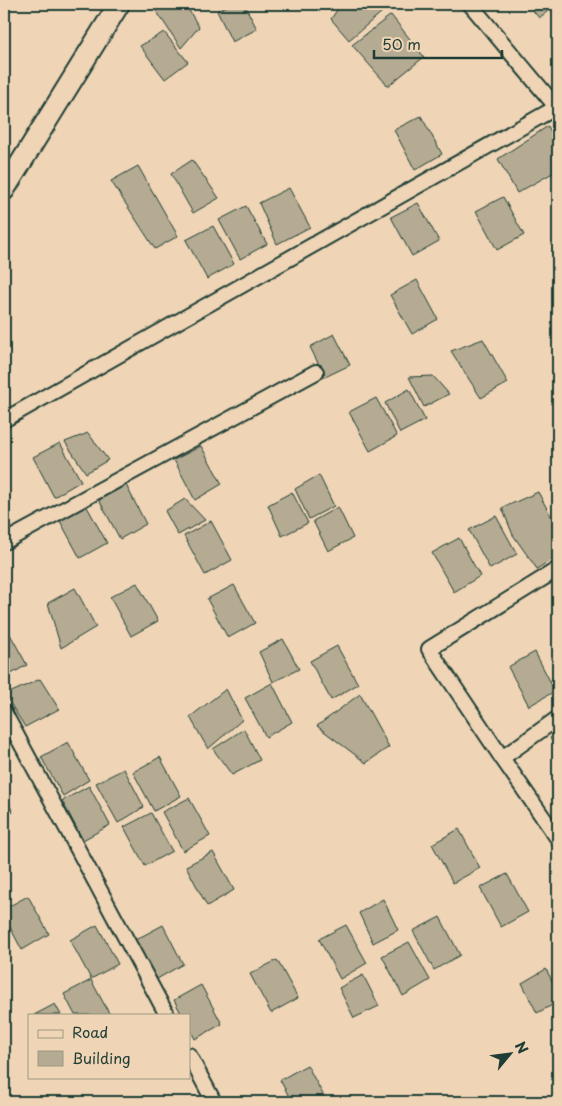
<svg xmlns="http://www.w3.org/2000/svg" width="562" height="1106" font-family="'Playpen Sans',sans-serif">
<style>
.building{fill:#b4ab92;stroke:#1f3d34}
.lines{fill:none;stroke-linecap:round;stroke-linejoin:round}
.street-casing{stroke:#1f3d34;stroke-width:18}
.secondary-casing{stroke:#1f3d34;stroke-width:24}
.street{stroke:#efd5b6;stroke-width:14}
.secondary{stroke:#efd5b6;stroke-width:20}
</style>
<rect width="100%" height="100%" fill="#efd5b6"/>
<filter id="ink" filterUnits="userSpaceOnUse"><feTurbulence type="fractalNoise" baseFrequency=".02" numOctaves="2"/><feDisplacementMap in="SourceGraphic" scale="10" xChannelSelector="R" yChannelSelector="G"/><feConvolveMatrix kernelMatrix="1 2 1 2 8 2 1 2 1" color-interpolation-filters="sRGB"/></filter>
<g filter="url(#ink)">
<g class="building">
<polygon points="157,4 185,4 199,27 181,48 153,6"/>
<polygon points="231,4 244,4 257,29 232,42 217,11"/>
<polygon points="341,4 378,4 382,12 349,40 331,19"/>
<polygon points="528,4 557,4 539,18"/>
<polygon points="391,15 424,57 388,86 352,45"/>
<polygon points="164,32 188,62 165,79 140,46"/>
<polygon points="421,116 442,154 415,170 394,130"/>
<polygon points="548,126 558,145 558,170 517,193 498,159"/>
<polygon points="192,160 219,198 193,213 171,174"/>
<polygon points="138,166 178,236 155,249 111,181"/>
<polygon points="289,188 310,227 277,244 259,203"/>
<polygon points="503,197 524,235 497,250 476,211"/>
<polygon points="418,203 439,241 412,256 391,217"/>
<polygon points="246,206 267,244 240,259 219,220"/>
<polygon points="213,226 234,264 207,279 186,240"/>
<polygon points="417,280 438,319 412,334 390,295"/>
<polygon points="334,334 350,365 325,377 310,347"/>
<polygon points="483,339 508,383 481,398 451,351"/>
<polygon points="433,376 449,394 424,407 409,377"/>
<polygon points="409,389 425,420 400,433 385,403"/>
<polygon points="376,398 397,436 370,451 349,412"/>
<polygon points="88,433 108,460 86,473 65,442"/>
<polygon points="60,443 81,481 54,497 33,457"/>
<polygon points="201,446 222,484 195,500 174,460"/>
<polygon points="319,475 334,506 309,519 295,489"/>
<polygon points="126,485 146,524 120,539 99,500"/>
<polygon points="292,492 308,523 282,536 268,505"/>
<polygon points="538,492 558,529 558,555 537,569 513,535 502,508"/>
<polygon points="185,499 205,520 178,535 165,511"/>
<polygon points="86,505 107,543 80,558 59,519"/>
<polygon points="338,507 353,538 328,551 313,521"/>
<polygon points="496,516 517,554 490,569 469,530"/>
<polygon points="211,521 232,560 205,575 184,536"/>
<polygon points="459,538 480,576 454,592 432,553"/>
<polygon points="137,583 158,621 131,636 110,597"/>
<polygon points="234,585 255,623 228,638 207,599"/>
<polygon points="75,588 96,627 61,648 48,603"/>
<polygon points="6,627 27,665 4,678 4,628"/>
<polygon points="283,639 299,669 273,682 259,652"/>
<polygon points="337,646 358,684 331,700 310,661"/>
<polygon points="535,652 555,691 529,706 508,667"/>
<polygon points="40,679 59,709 25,727 5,695"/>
<polygon points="272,683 292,722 266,737 245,698"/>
<polygon points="226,689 242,720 208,749 190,717"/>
<polygon points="360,694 389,747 366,763 317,726"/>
<polygon points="244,729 260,760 232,775 213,749"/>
<polygon points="558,734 558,752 550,738"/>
<polygon points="68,742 89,780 63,796 41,757"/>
<polygon points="160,757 181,796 154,811 133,772"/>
<polygon points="124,769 144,807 118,823 96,783"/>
<polygon points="89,786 110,825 83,840 62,801"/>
<polygon points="4,795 13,812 4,818"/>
<polygon points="189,798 210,836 183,851 162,812"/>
<polygon points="151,813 172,851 145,866 124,827"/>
<polygon points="459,829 480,868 453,883 432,844"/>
<polygon points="213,852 234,890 207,906 186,866"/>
<polygon points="507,874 528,912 501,927 480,888"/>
<polygon points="28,896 49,934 22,950 4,916 4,909"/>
<polygon points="383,899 398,930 373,943 359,913"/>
<polygon points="440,917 460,955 434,970 413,931"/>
<polygon points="97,925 118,964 91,979 70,940"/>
<polygon points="163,925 183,964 157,979 135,940"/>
<polygon points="346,925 367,963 340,979 319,939"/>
<polygon points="409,942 430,980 403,996 382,956"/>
<polygon points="277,960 298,998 271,1013 250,974"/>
<polygon points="546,969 558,993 558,1002 537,1013 522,983"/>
<polygon points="363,975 379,1006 354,1018 339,988"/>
<polygon points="91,980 110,1015 75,1015 64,994"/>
<polygon points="201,985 222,1024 195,1039 189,1027 189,1015 182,1015 174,1000"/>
<polygon points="55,1004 61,1015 34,1015"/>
<polygon points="307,1065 327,1102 292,1102 280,1080"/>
</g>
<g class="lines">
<g class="street-casing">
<g id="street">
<polyline points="470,4 558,109"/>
<polyline points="4,420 557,107"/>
<polyline points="4,542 316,372"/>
<polyline points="4,712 167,1015"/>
<polyline points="558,718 502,758 558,839"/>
<polyline points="502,758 429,649 558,569"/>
<polyline points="189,1055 214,1102"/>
</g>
</g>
<g class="secondary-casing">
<polyline id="secondary" points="4,190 119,4"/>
</g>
<use href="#street" class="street"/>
<use href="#secondary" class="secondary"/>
</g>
</g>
<rect width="562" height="1106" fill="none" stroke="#efd5b6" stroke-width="20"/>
<rect x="10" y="10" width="542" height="1086" fill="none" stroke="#1f3d34" stroke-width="2" filter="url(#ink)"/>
<rect x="28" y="1014" width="162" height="65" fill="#efd5b6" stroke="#9c9882"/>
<rect x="38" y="1030" width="25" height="8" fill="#efd5b6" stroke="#9c9882"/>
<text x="72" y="1038" font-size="15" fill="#1f3d34">Road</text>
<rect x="38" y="1051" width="25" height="15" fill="#b4ab92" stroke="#9c9882"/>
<text x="72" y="1064" font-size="15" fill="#1f3d34">Building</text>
<g transform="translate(510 1054) rotate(61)" stroke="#efd5b6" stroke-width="4" paint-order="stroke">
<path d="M0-4L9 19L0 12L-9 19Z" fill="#1f3d34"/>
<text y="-8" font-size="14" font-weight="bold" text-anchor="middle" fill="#1f3d34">N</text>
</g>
<path d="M374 50v8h128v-8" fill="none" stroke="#1f3d34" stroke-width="2.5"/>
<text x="382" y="50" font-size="15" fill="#1f3d34" stroke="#efd5b6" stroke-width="4" paint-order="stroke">50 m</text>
</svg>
